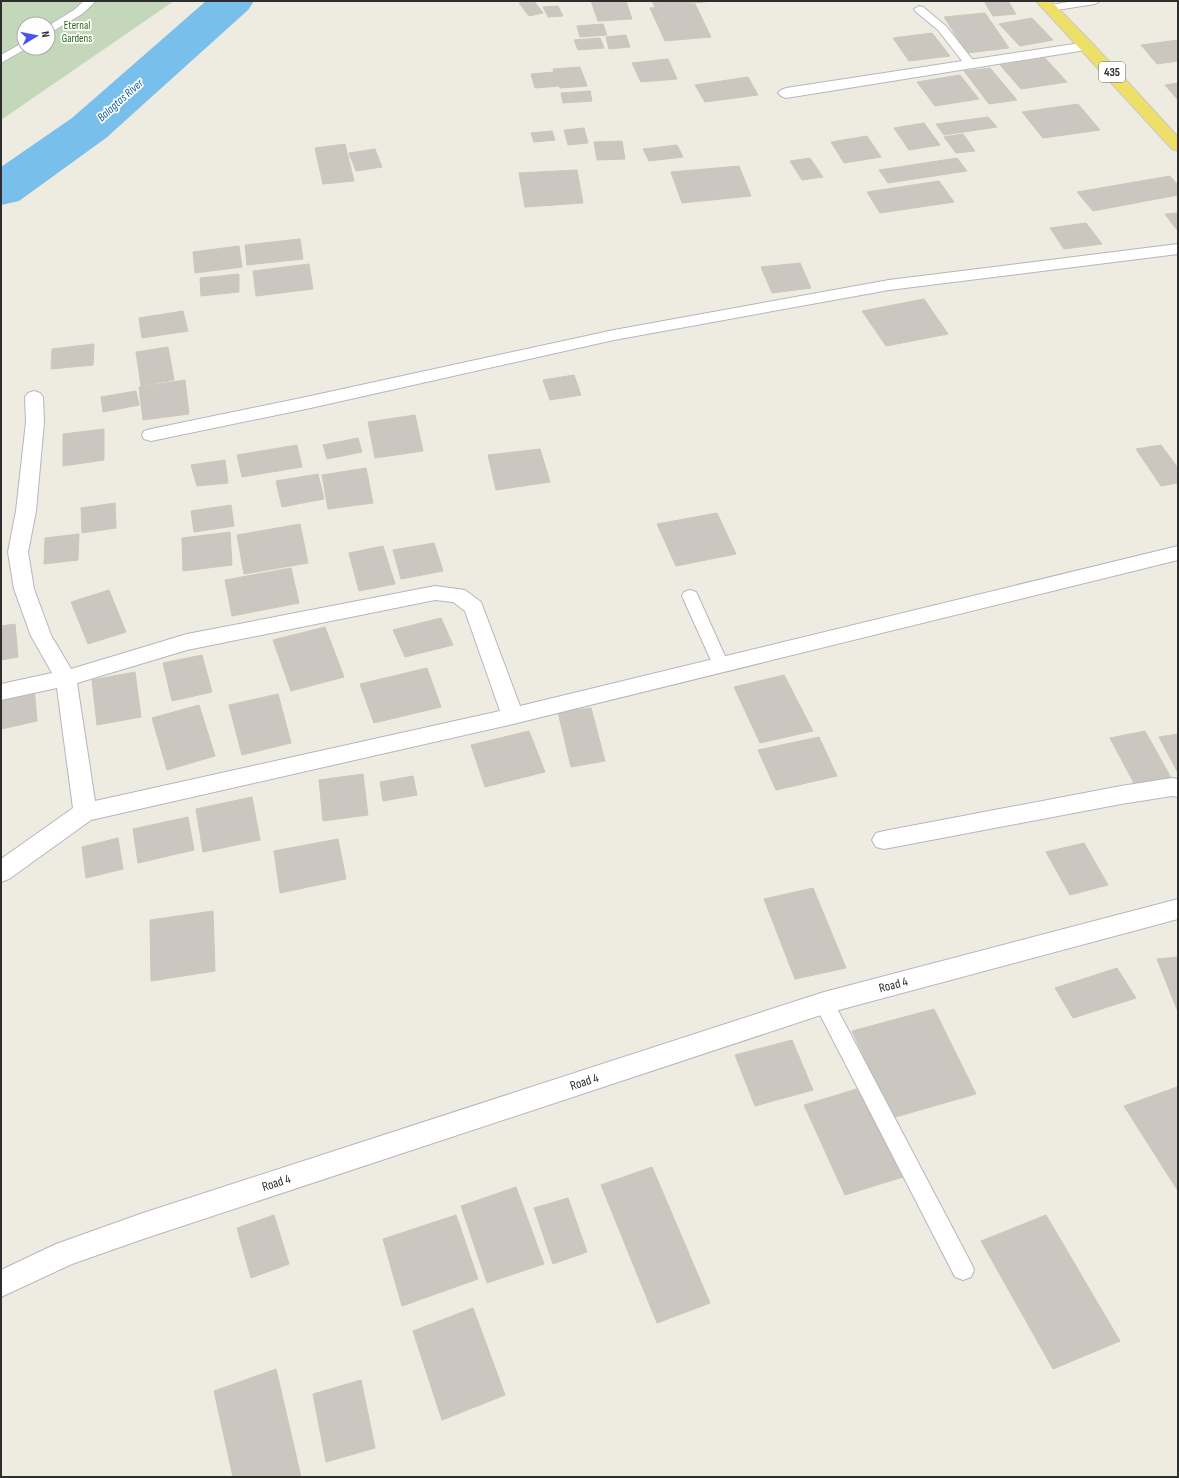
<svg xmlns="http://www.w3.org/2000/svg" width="1179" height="1478" font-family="'Sofia Sans Condensed',sans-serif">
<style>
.cemetery{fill:#c4d8b9;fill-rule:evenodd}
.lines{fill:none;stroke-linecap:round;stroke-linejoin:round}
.river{fill:#79bfec;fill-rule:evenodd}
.building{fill:#cbc7c0;stroke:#cac7bb}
.lane-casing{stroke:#b5b6c0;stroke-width:2}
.street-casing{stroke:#b5b6c0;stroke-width:2}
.secondary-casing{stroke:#b5b6c0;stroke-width:2}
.primary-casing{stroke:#c9c9c9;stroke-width:2}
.lane{fill:#fff;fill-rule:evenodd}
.street{fill:#fff;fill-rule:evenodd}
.secondary{fill:#fff;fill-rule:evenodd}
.primary{fill:#eddf68;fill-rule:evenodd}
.labels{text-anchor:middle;stroke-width:3.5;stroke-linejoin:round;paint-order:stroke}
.far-park-label{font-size:11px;fill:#246b1e;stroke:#fff}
.shield{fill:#fff;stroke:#6d6d6d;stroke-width:1}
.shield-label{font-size:12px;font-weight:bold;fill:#2e2e2e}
.far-water-label{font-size:12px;font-style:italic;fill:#125c9e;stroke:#fff}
.street-label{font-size:13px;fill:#2e2e2e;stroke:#fff}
</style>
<rect width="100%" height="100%" fill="#eeebe1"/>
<path class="cemetery" d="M1,1H174L1,120ZM24,24H48V48H24Z"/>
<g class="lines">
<polygon class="river" points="206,1 254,1 248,10 106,138 19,201 1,205 1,167 72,118"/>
</g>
<g class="building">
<polygon points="534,1 543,13 529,16 519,3"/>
<polygon points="591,1 626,1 632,19 598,21"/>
<polygon points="652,1 713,1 655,7"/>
<polygon points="984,1 1008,1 1016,14 993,16"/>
<polygon points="695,4 711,37 665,41 650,8"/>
<polygon points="558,6 563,16 548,17 543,7"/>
<polygon points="985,13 1009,48 967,53 944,17"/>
<polygon points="1032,18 1053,40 1020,46 999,24"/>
<polygon points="603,24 607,35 580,37 577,26"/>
<polygon points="932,33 950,56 909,61 893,38"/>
<polygon points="626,35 630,47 609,49 606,37"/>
<polygon points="600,38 604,48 578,50 574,40"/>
<polygon points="1178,40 1178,61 1157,64 1141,45"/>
<polygon points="1045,58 1067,82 1021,89 1000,65"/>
<polygon points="668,59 677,79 641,82 632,63"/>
<polygon points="580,67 587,86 560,88 559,86 535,88 531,74 554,72 553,69"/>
<polygon points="990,68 1017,100 989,104 964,71"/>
<polygon points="960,75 979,99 935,106 917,82"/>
<polygon points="748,77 758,95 705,102 695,85"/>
<polygon points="1178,83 1178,100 1165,85"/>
<polygon points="590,91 592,101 563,103 561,93"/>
<polygon points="1078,104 1100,130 1043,138 1022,112"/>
<polygon points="988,117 997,127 944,135 936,124"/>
<polygon points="924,123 940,145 909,150 894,128"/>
<polygon points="584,128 588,143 568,145 564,130"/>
<polygon points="552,131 555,140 534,142 531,133"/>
<polygon points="963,134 975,151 956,153 944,137"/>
<polygon points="867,136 881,157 844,163 831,142"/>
<polygon points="622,141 625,159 597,160 594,142"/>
<polygon points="345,144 354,181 323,184 315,148"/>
<polygon points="677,145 683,157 649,161 643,149"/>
<polygon points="375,149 382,167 356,171 349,153"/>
<polygon points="810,158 823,177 802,180 790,161"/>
<polygon points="957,158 967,171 888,183 879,170"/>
<polygon points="739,166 751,196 682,203 671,172"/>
<polygon points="577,170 583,203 525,207 519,173"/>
<polygon points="1170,176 1178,185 1178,195 1093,211 1077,192"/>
<polygon points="939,181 954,202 880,213 867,192"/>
<polygon points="1178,213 1178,230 1177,230 1165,214"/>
<polygon points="1086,223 1102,244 1064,249 1050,228"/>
<polygon points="300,239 303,259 247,265 245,245"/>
<polygon points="239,246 242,267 195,273 193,252"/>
<polygon points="800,263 811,288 772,293 761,267"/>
<polygon points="309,264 313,289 256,296 253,271"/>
<polygon points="239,274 239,292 201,296 200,278"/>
<polygon points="924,299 948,334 886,346 862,311"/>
<polygon points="183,311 188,331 142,338 139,318"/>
<polygon points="94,344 93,365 51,369 52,349"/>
<polygon points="168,347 174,380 141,386 136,352"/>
<polygon points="574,375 581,395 550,400 543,380"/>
<polygon points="185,380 189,414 143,420 139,387"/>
<polygon points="136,391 139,405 103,412 101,397"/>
<polygon points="415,415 423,451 375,458 368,422"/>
<polygon points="104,429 104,460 63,466 63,434"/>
<polygon points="358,438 362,452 327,459 323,445"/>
<polygon points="297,445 302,467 242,477 237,455"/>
<polygon points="1161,445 1178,468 1178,483 1161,486 1136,449"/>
<polygon points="540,449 550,482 496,490 488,455"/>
<polygon points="225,460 228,483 197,486 191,465"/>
<polygon points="366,468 373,503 328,509 322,475"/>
<polygon points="318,474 324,499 282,507 276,481"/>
<polygon points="115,503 116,528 82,533 81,508"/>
<polygon points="231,505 234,526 194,532 191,511"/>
<polygon points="717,513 736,554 676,566 657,524"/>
<polygon points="300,524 308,563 244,574 237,535"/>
<polygon points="230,532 232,565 183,571 182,538"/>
<polygon points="79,534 78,560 44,564 45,538"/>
<polygon points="434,543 443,571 401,579 393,550"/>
<polygon points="383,546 395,584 359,591 349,553"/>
<polygon points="291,568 299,603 232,616 225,580"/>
<polygon points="109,590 126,632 88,644 71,602"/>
<polygon points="441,618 453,645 405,657 393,630"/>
<polygon points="15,624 18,657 1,660 1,626"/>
<polygon points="325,627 344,677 291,691 273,640"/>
<polygon points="202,655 212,692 172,701 163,663"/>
<polygon points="427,668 441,707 374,723 360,684"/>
<polygon points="135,672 141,717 97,725 92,680"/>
<polygon points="784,675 813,731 760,743 734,687"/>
<polygon points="34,686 37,721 1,729 1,693"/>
<polygon points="278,694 291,743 242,755 229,705"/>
<polygon points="199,705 215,756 167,770 152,718"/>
<polygon points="591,708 605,761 571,767 558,712"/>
<polygon points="529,731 545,772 485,787 471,745"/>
<polygon points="1145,731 1174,783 1137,789 1110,738"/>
<polygon points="1178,734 1178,771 1177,771 1159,737"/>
<polygon points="819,737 837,776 776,790 758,750"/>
<polygon points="363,774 368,815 323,821 319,780"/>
<polygon points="413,776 417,795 383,801 380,782"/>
<polygon points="252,797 260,840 203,852 196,809"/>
<polygon points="188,817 194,850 138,863 133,829"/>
<polygon points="118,838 123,869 86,878 82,847"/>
<polygon points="338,839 346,879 280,893 274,851"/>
<polygon points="1084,843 1108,885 1070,895 1046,852"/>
<polygon points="813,888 846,968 795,979 764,899"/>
<polygon points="213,911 215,971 151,981 150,920"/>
<polygon points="1178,957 1178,1012 1157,959"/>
<polygon points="1117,968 1136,998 1073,1018 1055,988"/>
<polygon points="934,1009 976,1094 892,1118 852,1031"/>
<polygon points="792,1040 813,1090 755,1106 735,1055"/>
<polygon points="1177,1087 1178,1089 1178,1191 1124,1106"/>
<polygon points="860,1088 903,1177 845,1195 804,1105"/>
<polygon points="652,1167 710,1303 657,1323 601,1185"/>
<polygon points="516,1187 544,1264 487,1283 461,1206"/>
<polygon points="568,1198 587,1252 553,1264 534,1208"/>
<polygon points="274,1215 289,1264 251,1278 237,1228"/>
<polygon points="456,1215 478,1279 402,1306 383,1239"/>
<polygon points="1046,1215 1120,1341 1053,1369 981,1241"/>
<polygon points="473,1308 505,1395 442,1420 413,1331"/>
<polygon points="276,1369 301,1477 233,1477 214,1391"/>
<polygon points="361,1380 375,1448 326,1462 313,1394"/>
</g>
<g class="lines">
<g class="lane-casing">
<g id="lane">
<polygon points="84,1 96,1 82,14 48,34 48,26 74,10"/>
<polygon points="1074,1 1100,1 1095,4 1050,11 1045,8 1050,5"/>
<polygon points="919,6 923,7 946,26 976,64 974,66 966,66 938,30 915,11 914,9"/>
<polygon points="24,42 24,48 27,48 1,63 1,55"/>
<polygon points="690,590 696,592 698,596 729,665 727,669 721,671 715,669 713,665 682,596 684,592"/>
<polygon points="824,995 831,997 971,1263 974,1270 971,1277 963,1280 955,1277 814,1003 817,997"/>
</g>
</g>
<g class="street-casing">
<g id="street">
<polygon points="1087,42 1092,43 1094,46 1092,49 786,98 781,96 778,93 781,90 786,88"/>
<polygon points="1178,244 1178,254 889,290 614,340 306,409 151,441 144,439 142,435 144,431 151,429 306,397 614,330 889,280"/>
<path d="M34,391L40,393L43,397L44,422L36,511L28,552L34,589L51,635L71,669L187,634L435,586L465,590L481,602L520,706L1178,546V560L513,724L91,820L9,879L1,882V859L73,808L57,688L1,700V684L52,673L31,636L14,589L8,552L16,511L26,422L25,397L28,393ZM435,600L453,602L465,611L500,711L95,801L77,683L187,650Z"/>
<polygon points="1172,778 1178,779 1178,797 1172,796 1121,804 884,849 876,847 872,840 876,833 884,831 1121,786"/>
</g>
</g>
<g class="secondary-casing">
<polygon id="secondary" points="1178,899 1178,919 824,1014 143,1239 72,1264 1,1297 1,1270 56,1244 143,1213 824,992"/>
</g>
<g class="primary-casing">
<polygon id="primary" points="1036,1 1051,1 1092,43 1178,137 1178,151 1172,149"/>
</g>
<use href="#lane" class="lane"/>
<use href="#street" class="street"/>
<use href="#secondary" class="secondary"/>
<use href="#primary" class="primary"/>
</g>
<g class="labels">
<g class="far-park-label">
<text x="77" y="29">Eternal<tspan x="77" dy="13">Gardens</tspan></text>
</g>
<rect class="shield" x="1099" y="62" width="26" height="20" rx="3"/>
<g class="shield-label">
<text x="1112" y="76">435</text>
</g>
<g class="far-water-label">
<text transform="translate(120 100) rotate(-42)" y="4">Balagtas River</text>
</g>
<g class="street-label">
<text transform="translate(893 984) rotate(-15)" y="5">Road 4</text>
<text transform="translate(584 1081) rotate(-18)" y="5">Road 4</text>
<text transform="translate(276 1182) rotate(-18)" y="5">Road 4</text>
</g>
</g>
<rect width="1179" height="1478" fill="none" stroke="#2e2e2e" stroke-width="4"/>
<g transform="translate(36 36) rotate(80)"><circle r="19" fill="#ffffff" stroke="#ababab"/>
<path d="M0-3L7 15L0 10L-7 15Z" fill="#4953f4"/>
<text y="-6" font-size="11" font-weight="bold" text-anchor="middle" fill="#2e2e2e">N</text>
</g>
</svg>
